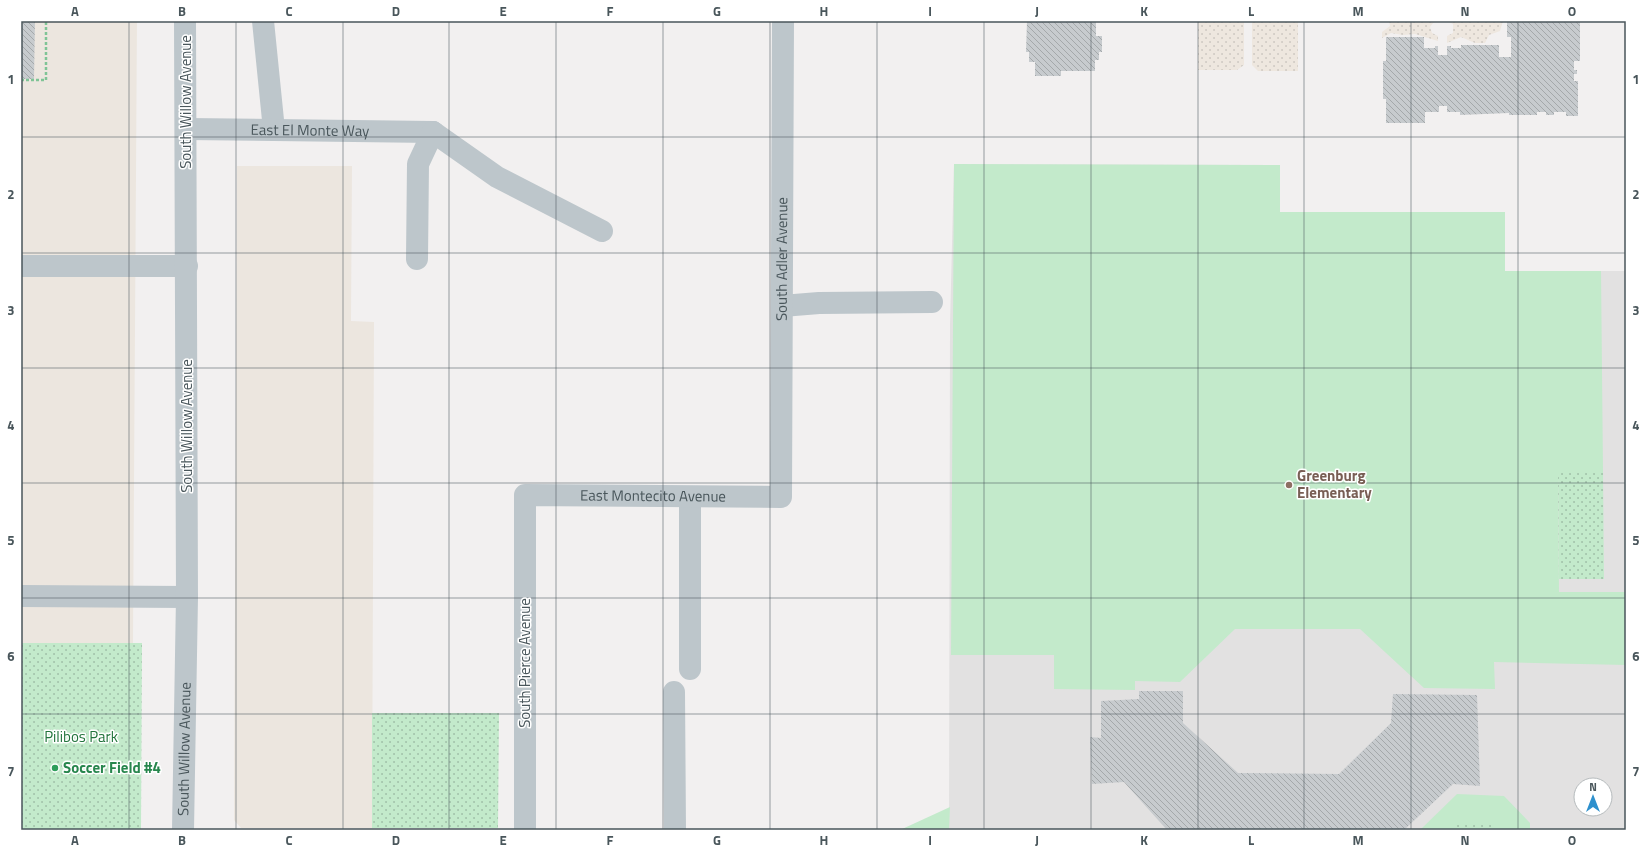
<svg xmlns="http://www.w3.org/2000/svg" width="1647" height="851" font-family="'Titillium Web',sans-serif">
<style>
.commercial{fill:#ece6df}
.education{fill:#e2e1e1;fill-rule:evenodd}
.grass{fill:#c3eacb}
.sand{fill:url(#sand-dots)}
.park{fill:url(#park-dots)}
.building{fill:url(#building-back-hatch)}
.lines{fill:none;stroke-linecap:round;stroke-linejoin:round}
.path{stroke:#7fc496;stroke-width:2.5;stroke-dasharray:3 2;stroke-linecap:butt}
.minor{stroke:#bdc6cb;stroke-width:22}
.grid{fill:none;stroke:#49565b;stroke-width:1;stroke-opacity:0.55}
.education-dot{fill:#8d6e63;stroke:#fff;stroke-width:1.5}
.leisure-dot{fill:#2e9e5b;stroke:#fff;stroke-width:1.5}
.labels{text-anchor:middle;stroke-width:3;stroke-linejoin:round;paint-order:stroke}
.street-label{font-size:15px;fill:#49565b;stroke:#fff}
.education-label{font-size:15px;font-weight:bold;fill:#785e54;stroke:#fff;text-anchor:start}
.park-label{font-size:15px;fill:#22743c;stroke:#fff}
.leisure-label{font-size:15px;font-weight:bold;fill:#27864d;stroke:#fff;text-anchor:start}
.neatline{fill:none;stroke:#49565b;stroke-width:1.5}
.grid-label{font-size:13px;text-anchor:middle;font-weight:bold;fill:#49565b}
</style>
<defs>
<pattern id="sand-dots" width="8" height="8" patternUnits="userSpaceOnUse"><rect width="8" height="8" fill="#eee7df"/><path d="M2 2h.1M6 6h.1" fill="none" stroke="#cec8c2" stroke-width="1.8" stroke-linecap="round"/></pattern>
<pattern id="park-dots" width="8" height="8" patternUnits="userSpaceOnUse"><rect width="8" height="8" fill="#c3eacb"/><path d="M2 2h.1M6 6h.1" fill="none" stroke="#a0c0a8" stroke-width="1.8" stroke-linecap="round"/></pattern>
<pattern id="building-back-hatch" width="6" height="6" patternUnits="userSpaceOnUse"><rect width="6" height="6" fill="#c7cbce"/><path d="M-1 5l2 2M0 0l6 6M5-1l2 2" fill="none" stroke="#a4a8aa"/></pattern>
</defs>
<rect width="100%" height="100%" fill="#f2f0f0"/>
<g class="commercial">
<polygon points="21,21 137,21 133,643 21,643"/>
<polygon points="237,166 352,166 351,321 374,322 372,828 241,828 234,820"/>
</g>
<path class="education" d="M954,164L1280,165V212H1505V271H1626V830H949L950,325ZM1581,785H1605V809H1581Z"/>
<g class="grass">
<polygon points="954,164 1280,165 1280,212 1505,212 1505,271 1601,271 1603,471 1558,471 1559,592 1626,592 1626,665 1494,662 1495,689 1424,688 1360,629 1235,629 1180,682 1135,681 1135,690 1054,689 1054,655 951,655"/>
<polygon points="1457,794 1504,796 1530,823 1530,830 1420,830"/>
<polygon points="950,807 949,830 900,830"/>
</g>
<g class="sand">
<polygon points="1198,21 1244,21 1244,65 1237,70 1198,70"/>
<polygon points="1252,21 1298,21 1298,71 1258,71 1252,65"/>
<polygon points="1389,21 1438,21 1433,23 1430,27 1432,33 1438,36 1438,41 1415,34 1403,35 1391,33 1382,38 1382,32 1390,26"/>
<polygon points="1447,21 1503,21 1500,31 1489,35 1485,43 1475,43 1461,37 1447,43 1447,36 1453,33 1453,24"/>
</g>
<g class="park">
<polygon points="1558,471 1603,471 1604,579 1559,579"/>
<polygon points="21,643 142,643 141,830 21,830"/>
<polygon points="372,713 499,713 498,828 372,828"/>
<rect x="1457" y="825" width="35" height="5"/>
</g>
<g class="building">
<polygon points="21,21 35,21 34,79 21,79"/>
<polygon points="1027,21 1096,21 1096,36 1102,36 1102,52 1099,52 1099,60 1095,60 1095,71 1061,71 1061,76 1035,76 1035,62 1029,62 1029,52 1026,52"/>
<polygon points="1507,21 1580,21 1580,61 1574,61 1574,70 1577,70 1577,74 1574,74 1574,81 1578,81 1578,116 1566,116 1566,112 1554,112 1554,115 1546,115 1546,112 1537,112 1537,115 1509,115 1509,113 1460,115 1460,112 1447,112 1447,106 1439,106 1439,112 1425,112 1425,123 1386,123 1386,99 1383,99 1383,61 1386,61 1386,37 1424,37 1424,48 1435,48 1435,46 1438,46 1438,55 1447,55 1447,46 1451,46 1451,48 1461,48 1461,45 1499,45 1499,57 1511,57 1511,37 1507,37"/>
<polygon points="1139,691 1183,691 1183,723 1238,773 1339,774 1391,723 1393,694 1477,695 1480,786 1453,784 1404,830 1167,830 1124,782 1092,784 1090,737 1101,738 1101,701 1139,699"/>
</g>
<g class="lines">
<polyline class="path" points="21,80 46,80 46,21"/>
<g class="minor">
<polyline points="263,21 274,130"/>
<path id="s1" d="M187,129L433,132"/>
<polyline points="433,132 497,177 602,231"/>
<polyline points="417,259 418,164 433,132"/>
<polyline points="21,266 187,266"/>
<polyline points="782,306 819,303 932,302"/>
<polyline points="690,498 690,669"/>
<polyline points="21,596 187,597"/>
<polyline points="674,692 675,830"/>
<path id="s2" d="M183,830L187,597L185,21"/>
<path id="s3" d="M525,830V495L781,497L783,21"/>
</g>
</g>
<path class="grid" d="M129,21V830M236,21V830M343,21V830M449,21V830M556,21V830M663,21V830M770,21V830M877,21V830M984,21V830M1091,21V830M1198,21V830M1304,21V830M1411,21V830M1518,21V830M21,137H1626M21,253H1626M21,368H1626M21,483H1626M21,598H1626M21,714H1626"/>
<circle class="education-dot" cx="1289" cy="485" r="4"/>
<circle class="leisure-dot" cx="55" cy="768" r="4"/>
<g class="labels">
<g class="street-label">
<text transform="translate(186 102) rotate(-90)" y="5">South Willow Avenue</text>
<text dy="5" stroke="none"><textPath href="#s1" startOffset="123">East El Monte Way</textPath></text>
<text dy="5" stroke="none"><textPath href="#s3" startOffset="829">South Adler Avenue</textPath></text>
<text transform="translate(187 426) rotate(-90)" y="5">South Willow Avenue</text>
<text dy="5" stroke="none"><textPath href="#s3" startOffset="463">East Montecito Avenue</textPath></text>
<text transform="translate(525 663) rotate(-90)" y="5">South Pierce Avenue</text>
<text dy="5" stroke="none"><textPath href="#s2" startOffset="81">South Willow Avenue</textPath></text>
</g>
<g class="education-label">
<text x="1297" y="481">Greenburg<tspan x="1297" dy="17">Elementary</tspan></text>
</g>
<g class="park-label">
<text x="81" y="742">Pilibos Park</text>
</g>
<g class="leisure-label">
<text x="63" y="773">Soccer Field #4</text>
</g>
</g>
<rect width="1647" height="851" fill="none" stroke="#ffffff" stroke-width="44"/>
<g transform="translate(1593 797)"><circle r="19" fill="#ffffff" stroke="#b6bbbd"/>
<path d="M0-3L7 15L0 10L-7 15Z" fill="#2e90cd"/>
<text y="-6" font-size="11" font-weight="bold" text-anchor="middle" fill="#49565b">N</text>
</g>
<rect x="22" y="22" width="1603" height="807" class="neatline"/>
<g class="grid-label">
<text x="75" y="16">A</text>
<text x="182" y="16">B</text>
<text x="289" y="16">C</text>
<text x="396" y="16">D</text>
<text x="503" y="16">E</text>
<text x="610" y="16">F</text>
<text x="717" y="16">G</text>
<text x="824" y="16">H</text>
<text x="930" y="16">I</text>
<text x="1037" y="16">J</text>
<text x="1144" y="16">K</text>
<text x="1251" y="16">L</text>
<text x="1358" y="16">M</text>
<text x="1465" y="16">N</text>
<text x="1572" y="16">O</text>
<text x="11" y="84">1</text>
<text x="1636" y="84">1</text>
<text x="11" y="199">2</text>
<text x="1636" y="199">2</text>
<text x="11" y="315">3</text>
<text x="1636" y="315">3</text>
<text x="11" y="430">4</text>
<text x="1636" y="430">4</text>
<text x="11" y="545">5</text>
<text x="1636" y="545">5</text>
<text x="11" y="661">6</text>
<text x="1636" y="661">6</text>
<text x="11" y="776">7</text>
<text x="1636" y="776">7</text>
<text x="75" y="845">A</text>
<text x="182" y="845">B</text>
<text x="289" y="845">C</text>
<text x="396" y="845">D</text>
<text x="503" y="845">E</text>
<text x="610" y="845">F</text>
<text x="717" y="845">G</text>
<text x="824" y="845">H</text>
<text x="930" y="845">I</text>
<text x="1037" y="845">J</text>
<text x="1144" y="845">K</text>
<text x="1251" y="845">L</text>
<text x="1358" y="845">M</text>
<text x="1465" y="845">N</text>
<text x="1572" y="845">O</text>
</g>
</svg>
